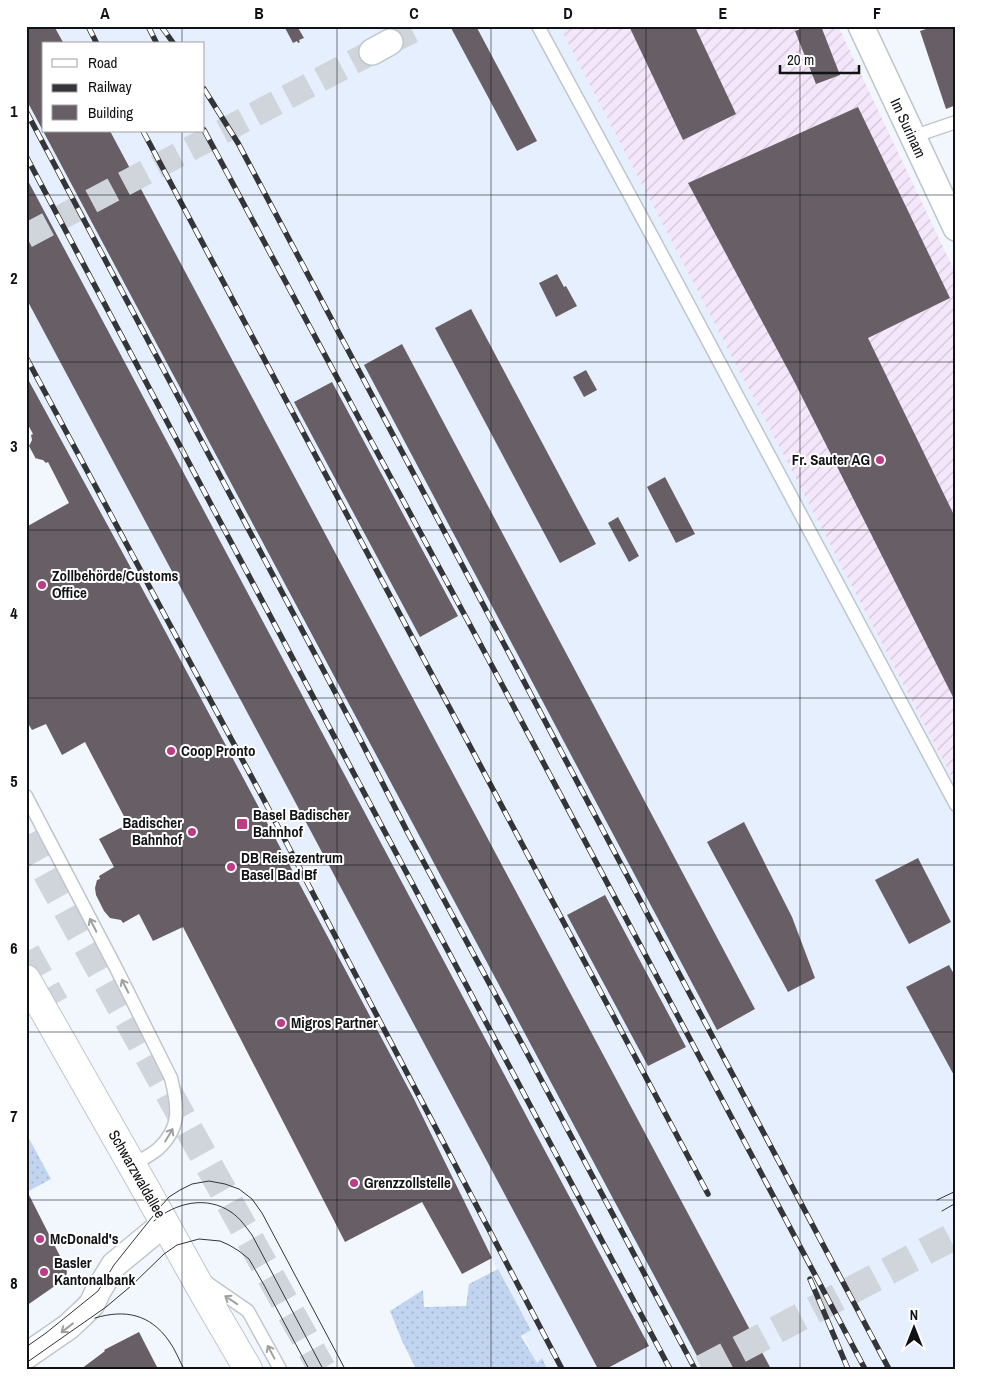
<svg xmlns="http://www.w3.org/2000/svg" width="982" height="1395" font-family="'Archivo Narrow',sans-serif">
<style>
.built{fill:#e5effe;fill-rule:evenodd}
.industrial{fill:url(#industrial-furrows)}
.grass{fill:url(#grass-dots)}
.building{fill:#675f65}
.lines{fill:none;stroke-linecap:round;stroke-linejoin:round}
.street-tunnel{stroke:#d0d5db;stroke-width:25;stroke-dasharray:25 12;stroke-linecap:butt}
.secondary-tunnel{stroke:#d0d5db;stroke-width:28;stroke-dasharray:28 14;stroke-linecap:butt}
.highway-tunnel{stroke:#d0d5db;stroke-width:28;stroke-dasharray:28 14;stroke-linecap:butt}
.lane-casing{stroke:#c0c6ce;stroke-width:15}
.street-casing{stroke:#c0c6ce;stroke-width:28}
.primary-casing{stroke:#c0c6ce;stroke-width:30}
.lane{stroke:#fff;stroke-width:12}
.street{stroke:#fff;stroke-width:25}
.primary{stroke:#fff;stroke-width:28}
.tram{stroke:#333539;stroke-width:1}
.rail-casing{stroke:#333539;stroke-width:5.5}
.rail{stroke:#fff;stroke-width:4;stroke-dasharray:11;stroke-linecap:butt}
.oneway{stroke:#9fa0a1}
.grid{fill:none;stroke:#101215;stroke-width:1;stroke-opacity:0.55}
.poi-dot{fill:#bc3c86;stroke:#fff;stroke-width:2}
.labels{text-anchor:middle;stroke-width:4;stroke-linejoin:round;paint-order:stroke}
.street-label{font-size:15px;fill:#101215;stroke:#fff}
.poi-label{font-size:15px;font-weight:bold;fill:#101215;stroke:#fff;text-anchor:start}
.neatline{fill:none;stroke:#101215;stroke-width:2}
.grid-label{font-size:16px;text-anchor:middle;font-weight:bold;fill:#101215}
</style>
<defs>
<pattern id="industrial-furrows" width="10" height="10" patternUnits="userSpaceOnUse" patternTransform="scale(1.25)"><rect width="10" height="10" fill="#f5e7fb"/><path d="M-1 1l2-2M0 10L10 0M9 11l2-2" fill="none" stroke="#d1c5d6"/></pattern>
<pattern id="grass-dots" width="8" height="8" patternUnits="userSpaceOnUse" patternTransform="scale(1.25)"><rect width="8" height="8" fill="#c1d4f0"/><path d="M2 2h.1M6 6h.1" fill="none" stroke="#a5b5cd" stroke-width="1.8" stroke-linecap="round"/></pattern>
</defs>
<rect width="100%" height="100%" fill="#f2f7fe"/>
<path class="built" d="M26,26H559L956,785V1369H538L492,1258L89,493L30,381L26,383ZM44,44H204V131H44Z"/>
<polygon class="industrial" points="559,26 838,26 956,274 956,785"/>
<g class="grass">
<polygon points="26,1133 51,1179 27,1192 26,1194"/>
<polygon points="498,1269 531,1330 521,1336 537,1363 542,1358 547,1369 416,1369 403,1343 390,1311 423,1290 424,1307 466,1306 469,1284"/>
</g>
<g class="building">
<polygon points="26,26 54,26 64,44 44,44 44,131 110,131 771,1369 704,1369 26,99"/>
<polygon points="284,26 297,26 304,38 299,40 300,42 298,43 297,41 293,43"/>
<polygon points="450,26 476,26 537,141 517,151"/>
<polygon points="629,26 701,26 696,29 736,114 683,140"/>
<polygon points="808,26 821,26 840,75 816,84 795,31"/>
<polygon points="935,26 956,26 956,105 946,109 920,31"/>
<polygon points="858,107 950,298 868,338 956,519 956,703 794,381 688,183"/>
<polygon points="26,177 649,1346 606,1369 598,1369 26,298"/>
<polygon points="557,274 564,287 566,286 577,306 556,317 539,283"/>
<polygon points="471,309 596,544 560,563 435,328"/>
<polygon points="402,344 755,1009 717,1030 364,365"/>
<polygon points="586,370 597,390 584,397 573,377"/>
<polygon points="29,381 156,614 414,1099 492,1258 462,1274 422,1202 345,1242 183,927 153,941 139,914 123,923 121,920 110,918 104,911 96,895 95,888 97,880 100,879 99,876 114,867 99,839 128,824 85,742 62,755 46,724 32,730 26,720 26,527 69,503 48,462 46,463 43,460 38,459 37,458 36,459 29,446 32,440 31,435 33,434 26,421 26,383"/>
<polygon points="332,382 458,616 420,637 294,402"/>
<polygon points="665,477 695,534 676,543 647,487"/>
<polygon points="618,517 639,556 629,562 608,523"/>
<polygon points="744,822 792,917 815,978 788,992 707,842"/>
<polygon points="918,858 951,922 909,944 875,880"/>
<polygon points="605,895 686,1047 648,1066 567,915"/>
<polygon points="949,965 956,978 956,1079 906,987"/>
<polygon points="28,1193 65,1266 67,1272 66,1276 62,1281 26,1306 26,1194"/>
<polygon points="139,1332 158,1369 81,1369 105,1351 104,1350"/>
</g>
<g class="lines">
<g class="street-tunnel">
<polyline points="390,42 421,26"/>
<polyline points="26,236 372,52"/>
</g>
<polyline class="secondary-tunnel" points="702,1369 956,1235"/>
<g class="highway-tunnel">
<polyline points="26,836 322,1369"/>
<polyline points="26,952 55,1004"/>
</g>
<g class="lane-casing">
<g id="lane">
<polyline points="538,26 653,238 956,805"/>
<polyline points="912,137 956,122"/>
<path d="M26,796L116,968L171,1078C178,1106 182,1127 158,1149C151,1155 141,1160 132,1165"/>
<polyline points="206,1282 248,1311 280,1369"/>
</g>
</g>
<g class="street-casing">
<g id="street">
<polyline points="861,26 956,228"/>
<polyline points="372,52 390,42"/>
<polyline points="26,1356 68,1327 82,1314 92,1304 98,1291 114,1265 165,1223"/>
</g>
</g>
<g class="primary-casing">
<polyline id="primary" points="26,979 149,1195 203,1292 248,1369"/>
</g>
<use href="#lane" class="lane"/>
<use href="#street" class="street"/>
<use href="#primary" class="primary"/>
<g class="tram">
<polyline points="937,1200 956,1191"/>
<polyline points="942,1211 956,1203"/>
<path d="M154,1221C175,1203 206,1195 231,1212C240,1218 246,1227 252,1235L323,1369"/>
<path d="M95,1318C125,1309 150,1314 169,1341C175,1349 179,1360 184,1369"/>
<polyline points="26,1347 46,1333 98,1291 114,1265 161,1206 169,1197 180,1190 192,1184 209,1181 225,1184 239,1189 252,1199 262,1213 345,1369"/>
<polyline points="26,1363 106,1307 131,1286 164,1254 177,1245 199,1239 220,1241 229,1245 239,1251 249,1259 264,1285 309,1369"/>
</g>
<g class="rail-casing">
<g id="rail">
<polyline points="88,26 97,44"/>
<polyline points="148,26 157,44"/>
<polyline points="161,26 174,44"/>
<polyline points="204,89 238,143 889,1369"/>
<polyline points="26,111 360,739 409,835 528,1055 695,1369"/>
<polyline points="204,130 499,679 865,1369"/>
<polyline points="143,131 708,1194"/>
<polyline points="26,156 670,1369"/>
<polyline points="26,357 264,800 562,1369"/>
<polyline points="810,1279 848,1369"/>
</g>
</g>
<use href="#rail" class="rail"/>
</g>
<defs><path id="oneway-shaft" d="M-6 0H5M1.5-3L5.5 0L1.5 3" fill="none" stroke-width="1.6" stroke-linecap="round" stroke-linejoin="round" transform="scale(1.25)"/></defs>
<g class="oneway">
<use href="#oneway-shaft" transform="translate(93 925) rotate(-117)"/>
<use href="#oneway-shaft" transform="translate(125 986) rotate(-117)"/>
<use href="#oneway-shaft" transform="translate(169 1135) rotate(-59)"/>
<use href="#oneway-shaft" transform="translate(231 1300) rotate(-146)"/>
<use href="#oneway-shaft" transform="translate(67 1328) rotate(142)"/>
<use href="#oneway-shaft" transform="translate(271 1352) rotate(-118)"/>
</g>
<path class="grid" d="M182,26V44M337,26V1369M491,26V1369M646,26V1369M800,26V1369M182,131V1369M26,195H956M26,362H956M26,530H956M26,698H956M26,865H956M26,1032H956M26,1200H956"/>
<g class="poi-dot">
<circle cx="880" cy="460" r="5"/>
<circle cx="42" cy="585" r="5"/>
<circle cx="171" cy="751" r="5"/>
<rect x="236" y="818" width="12" height="12" rx="2.5"/>
<circle cx="192" cy="832" r="5"/>
<circle cx="231" cy="867" r="5"/>
<circle cx="281" cy="1023" r="5"/>
<circle cx="354" cy="1183" r="5"/>
<circle cx="40" cy="1239" r="5"/>
<circle cx="44" cy="1272" r="5"/>
</g>
<g class="labels">
<g class="street-label">
<text transform="translate(908 128) rotate(65)" y="5">Im Surinam</text>
<text transform="translate(137 1174) rotate(60)" y="5">Schwarzwaldallee</text>
</g>
<g class="poi-label">
<text x="870" y="465" text-anchor="end">Fr. Sauter AG</text>
<text x="52" y="581">Zollbehörde/Customs<tspan x="52" dy="17">Office</tspan></text>
<text x="181" y="756">Coop Pronto</text>
<text x="253" y="820">Basel Badischer<tspan x="253" dy="17">Bahnhof</tspan></text>
<text x="182" y="828" text-anchor="end">Badischer<tspan x="182" dy="17">Bahnhof</tspan></text>
<text x="241" y="863">DB Reisezentrum<tspan x="241" dy="17">Basel Bad Bf</tspan></text>
<text x="291" y="1028">Migros Partner</text>
<text x="364" y="1188">Grenzzollstelle</text>
<text x="50" y="1244">McDonald's</text>
<text x="54" y="1268">Basler<tspan x="54" dy="17">Kantonalbank</tspan></text>
</g>
</g>
<rect width="982" height="1395" fill="none" stroke="#ffffff" stroke-width="55"/>
<rect x="42" y="42" width="162" height="90" fill="#ffffff" stroke="#9fa0a1"/>
<rect x="52" y="59" width="25" height="8" fill="#ffffff" stroke="#9fa0a1"/>
<text x="88" y="68" font-size="15" fill="#101215">Road</text>
<rect x="52" y="84" width="25" height="8" fill="#333539" stroke="#9fa0a1"/>
<text x="88" y="92" font-size="15" fill="#101215">Railway</text>
<rect x="52" y="105" width="25" height="15" fill="#675f65" stroke="#9fa0a1"/>
<text x="88" y="118" font-size="15" fill="#101215">Building</text>
<g transform="translate(914 1328)" stroke="#ffffff" stroke-width="4" paint-order="stroke">
<path d="M0-4L9 19L0 12L-9 19Z" fill="#101215"/>
<text y="-8" font-size="14" font-weight="bold" text-anchor="middle" fill="#101215">N</text>
</g>
<path d="M780 65v8h79v-8" fill="none" stroke="#101215" stroke-width="2.5"/>
<text x="787" y="65" font-size="15" fill="#101215" stroke="#ffffff" stroke-width="4" paint-order="stroke">20 m</text>
<rect x="28" y="28" width="926" height="1340" class="neatline"/>
<g class="grid-label">
<text x="105" y="19">A</text>
<text x="259" y="19">B</text>
<text x="414" y="19">C</text>
<text x="568" y="19">D</text>
<text x="723" y="19">E</text>
<text x="877" y="19">F</text>
<text x="14" y="117">1</text>
<text x="14" y="284">2</text>
<text x="14" y="452">3</text>
<text x="14" y="619">4</text>
<text x="14" y="787">5</text>
<text x="14" y="954">6</text>
<text x="14" y="1122">7</text>
<text x="14" y="1289">8</text>
</g>
</svg>
